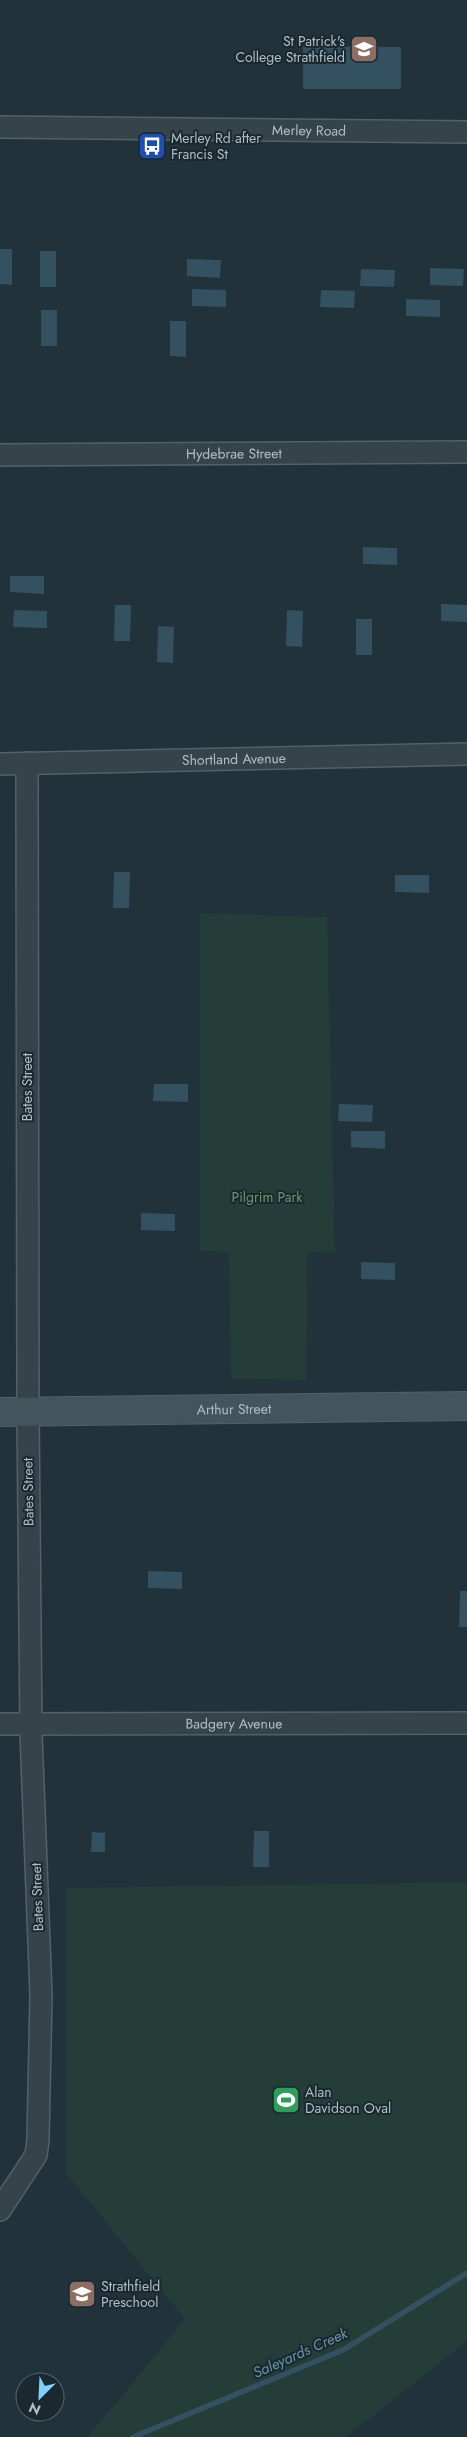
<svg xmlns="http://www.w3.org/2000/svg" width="467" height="2437" font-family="Jost,sans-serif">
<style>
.green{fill:#243d39}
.water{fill:#335160}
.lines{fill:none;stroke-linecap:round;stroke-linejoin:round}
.stream{stroke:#335160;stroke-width:5.5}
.street-casing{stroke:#536168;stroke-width:24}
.secondary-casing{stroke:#536168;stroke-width:30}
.street{stroke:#35434a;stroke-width:21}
.secondary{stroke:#43545d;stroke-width:28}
.labels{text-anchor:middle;stroke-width:4;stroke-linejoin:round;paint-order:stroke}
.poi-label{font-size:14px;fill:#b0bec6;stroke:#1a282f;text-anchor:start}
.street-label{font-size:14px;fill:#b0bec6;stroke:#1a282f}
.park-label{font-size:14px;fill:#689867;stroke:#1a282f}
.water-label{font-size:15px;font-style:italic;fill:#6893a6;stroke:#1a282f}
</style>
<rect width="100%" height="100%" fill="#21323a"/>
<g class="green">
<polygon points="200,913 327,917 335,1251 308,1253 306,1380 231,1379 229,1252 200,1251"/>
<polygon points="467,1882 467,2341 346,2437 88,2437 185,2319 66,2173 66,1888"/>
</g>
<g class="water">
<polygon points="303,46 401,47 401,89 303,89"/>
<polygon points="0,249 12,249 12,285 0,284"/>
<rect x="40" y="251" width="16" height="36"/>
<polygon points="187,259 221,260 220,278 187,276"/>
<polygon points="430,268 464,269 463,286 430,285"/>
<polygon points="361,269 395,270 394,287 360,286"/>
<polygon points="192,289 226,290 226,307 192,306"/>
<polygon points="321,290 355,291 354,308 320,307"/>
<polygon points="406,299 440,300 440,317 406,316"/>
<rect x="41" y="310" width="16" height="36"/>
<polygon points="170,321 186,321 186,357 170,356"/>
<polygon points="363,547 397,548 397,565 363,564"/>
<polygon points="10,576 44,576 44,594 10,592"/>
<polygon points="441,604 467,605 467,622 441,621"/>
<polygon points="115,605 131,605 130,641 114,641"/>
<polygon points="14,610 47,611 47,628 13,627"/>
<polygon points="287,610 303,611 302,647 286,646"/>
<rect x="356" y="619" width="16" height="36"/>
<polygon points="158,626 174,627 173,663 157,662"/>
<polygon points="114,872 130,872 129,908 113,908"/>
<polygon points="395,875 429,875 429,893 395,892"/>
<polygon points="154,1084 188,1084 188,1102 153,1101"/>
<polygon points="339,1104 373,1105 372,1122 338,1121"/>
<polygon points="351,1131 385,1131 385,1149 351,1147"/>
<polygon points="141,1213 175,1214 175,1231 141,1230"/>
<polygon points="361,1262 395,1263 395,1280 361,1279"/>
<polygon points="148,1571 182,1572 182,1589 148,1588"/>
<polygon points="460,1591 467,1591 467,1627 459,1627"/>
<polygon points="254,1831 269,1831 269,1867 253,1867"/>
<polygon points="92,1832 105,1833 105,1852 91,1852"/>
</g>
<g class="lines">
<polyline class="stream" points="133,2437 343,2350 467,2273"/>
<g class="street-casing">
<g id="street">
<path id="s1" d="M0,127L467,132"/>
<path id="s2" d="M0,455L467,452"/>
<path id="s3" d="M0,764L467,754"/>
<path id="s4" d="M0,1724L467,1723"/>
<polyline points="0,2210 36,2155 38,2140 41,1995 31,1733 28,1412 27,763"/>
</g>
</g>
<g class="secondary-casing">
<g id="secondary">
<path id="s5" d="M0,1412L467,1406"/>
</g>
</g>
<use href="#street" class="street"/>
<use href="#secondary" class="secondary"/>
</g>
<defs>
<g id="school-square" transform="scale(1.4375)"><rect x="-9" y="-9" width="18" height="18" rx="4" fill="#8d6e63" stroke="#1a282f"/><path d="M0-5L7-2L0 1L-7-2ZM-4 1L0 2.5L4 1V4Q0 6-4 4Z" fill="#fff"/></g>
<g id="bus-square" transform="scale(1.4375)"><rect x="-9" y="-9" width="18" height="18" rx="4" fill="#1a4fb4" stroke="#1a282f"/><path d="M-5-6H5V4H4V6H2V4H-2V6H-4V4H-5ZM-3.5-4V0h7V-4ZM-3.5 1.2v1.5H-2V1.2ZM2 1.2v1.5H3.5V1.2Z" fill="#fff"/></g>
<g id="stadium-square" transform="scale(1.4375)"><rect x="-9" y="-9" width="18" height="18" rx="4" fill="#2e9e5b" stroke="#1a282f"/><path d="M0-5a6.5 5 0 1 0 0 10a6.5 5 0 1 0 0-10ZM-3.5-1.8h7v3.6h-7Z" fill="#fff"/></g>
</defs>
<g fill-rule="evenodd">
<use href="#school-square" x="364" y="49"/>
<use href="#bus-square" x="152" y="146"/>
<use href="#stadium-square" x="286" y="2100"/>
<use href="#school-square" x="82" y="2294"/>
</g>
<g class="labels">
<g class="poi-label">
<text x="345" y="46" text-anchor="end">St Patrick's<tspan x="345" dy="16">College Strathfield</tspan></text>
<text x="171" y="143">Merley Rd after<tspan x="171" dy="16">Francis St</tspan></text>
<text x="305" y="2097">Alan<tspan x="305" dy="16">Davidson Oval</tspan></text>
<text x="101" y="2291">Strathfield<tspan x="101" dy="16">Preschool</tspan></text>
</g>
<g class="street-label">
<text dy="5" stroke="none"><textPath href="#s1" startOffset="309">Merley Road</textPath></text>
<text dy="5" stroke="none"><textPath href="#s2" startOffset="234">Hydebrae Street</textPath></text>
<text dy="5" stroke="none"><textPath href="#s3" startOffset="234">Shortland Avenue</textPath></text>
<text transform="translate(27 1087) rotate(-90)" y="5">Bates Street</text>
<text dy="5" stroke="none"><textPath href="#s5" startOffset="234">Arthur Street</textPath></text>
<text transform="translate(28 1492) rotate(-91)" y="5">Bates Street</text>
<text dy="5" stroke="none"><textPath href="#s4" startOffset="234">Badgery Avenue</textPath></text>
<text transform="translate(37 1897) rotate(-92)" y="5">Bates Street</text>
</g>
<g class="park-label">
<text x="267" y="1202">Pilgrim Park</text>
</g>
<g class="water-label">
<text transform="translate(300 2353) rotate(-24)" y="5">Saleyards Creek</text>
</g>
</g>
<g transform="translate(40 2397) rotate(204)"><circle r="24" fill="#1a282f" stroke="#56646b"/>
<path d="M0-4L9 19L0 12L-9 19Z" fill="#82cff9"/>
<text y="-8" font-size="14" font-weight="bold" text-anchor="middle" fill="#b0bec6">N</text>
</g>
</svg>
